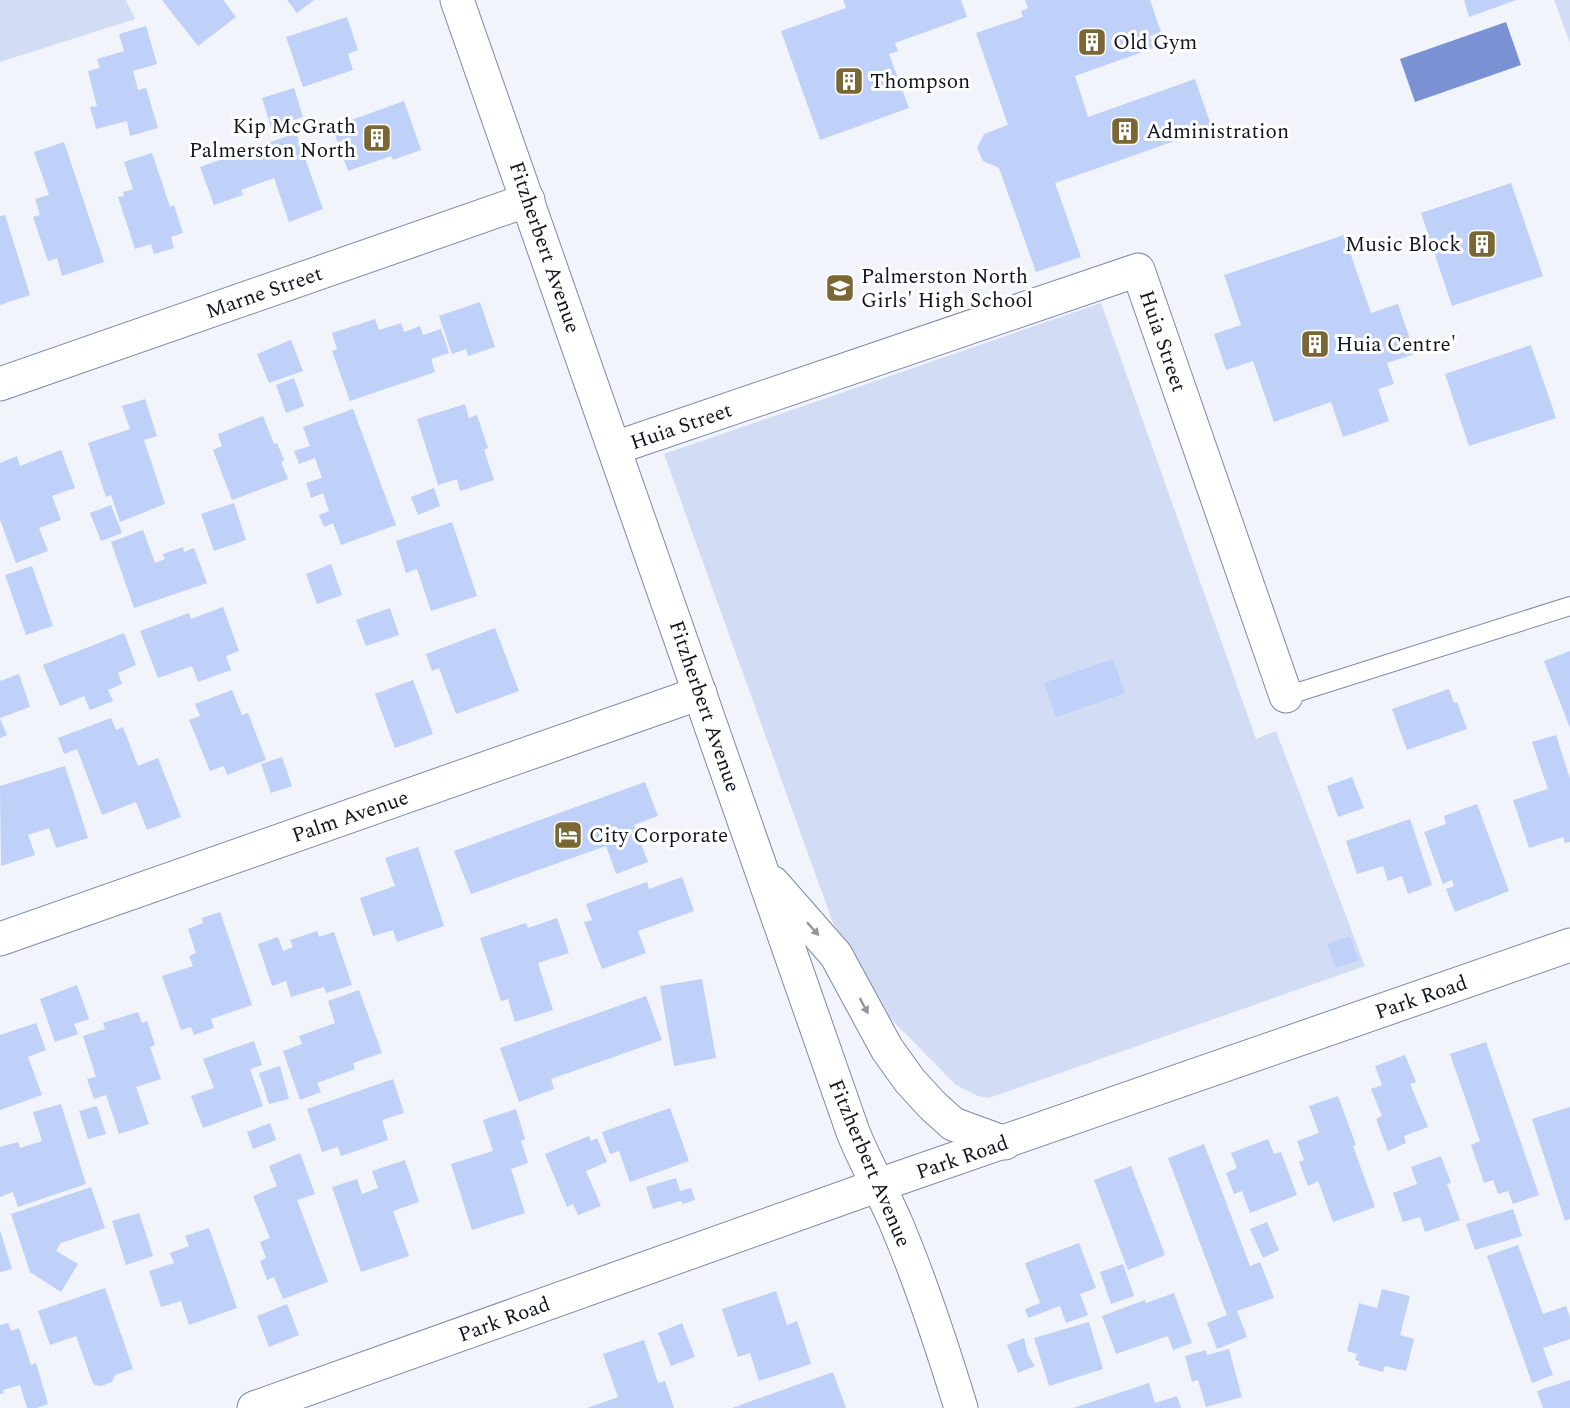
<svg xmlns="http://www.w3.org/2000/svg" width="1570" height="1408" font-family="Spectral,serif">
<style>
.green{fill:#d2dcf5}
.water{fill:#7a92d3}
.building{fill:#bfd0f9}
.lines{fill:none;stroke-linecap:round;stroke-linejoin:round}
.lane-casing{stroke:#7d89a7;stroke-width:20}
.street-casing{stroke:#7d89a7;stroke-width:35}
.secondary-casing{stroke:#7d89a7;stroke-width:35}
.lane{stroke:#fff;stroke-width:18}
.street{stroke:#fff;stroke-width:33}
.secondary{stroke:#fff;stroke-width:33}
.oneway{fill:#94969b}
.labels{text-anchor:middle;stroke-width:6;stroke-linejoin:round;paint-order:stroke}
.poi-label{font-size:21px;fill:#111520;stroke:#fff;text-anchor:start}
.street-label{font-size:21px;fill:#111520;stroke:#fff}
</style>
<rect width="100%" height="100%" fill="#f1f4fa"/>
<g class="green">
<polygon points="0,0 126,0 135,19 0,62"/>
<polygon points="1554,0 1570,0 1570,43"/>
<polygon points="1101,303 1256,739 1276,731 1365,966 989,1098 978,1096 956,1085 889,1017 833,923 664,454"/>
</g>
<polygon class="water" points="1506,22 1521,65 1415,102 1400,59"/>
<g class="building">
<polygon points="162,0 223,0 236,17 198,46"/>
<polygon points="287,0 314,0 297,13"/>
<polygon points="843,0 961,0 967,17 895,43 898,51 889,54 909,108 820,140 781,31 846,8"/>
<polygon points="1025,0 1150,0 1161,32 1150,36 1154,48 1075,76 1088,117 1195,79 1212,128 1055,183 1081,257 1036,272 999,168 983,161 977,148 984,134 1008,125 976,33 1023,17 1021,11 1028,8"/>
<polygon points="1464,0 1516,0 1469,17"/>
<polygon points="347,17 358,50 348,54 353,70 303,87 286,37"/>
<polygon points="146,26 157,64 133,71 138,90 146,88 158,128 130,136 127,121 96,129 90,107 97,106 88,71 100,68 97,59 124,51 119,34"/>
<polygon points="294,88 303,117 271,127 262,98"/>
<polygon points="404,101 421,150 393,160 391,156 348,171 332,127"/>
<polygon points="296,133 323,209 289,222 274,178 241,190 243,195 214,205 200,167"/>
<polygon points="64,142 104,262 62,276 57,258 48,261 33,217 40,215 35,199 49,195 34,152"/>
<polygon points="152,153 170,207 174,205 183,233 171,237 174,248 154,254 151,244 135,249 118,197 124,196 123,192 133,189 124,162"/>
<polygon points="1511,183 1543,276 1452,306 1421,213"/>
<polygon points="5,215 30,295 0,305 0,216"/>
<polygon points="1344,235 1371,313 1398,304 1415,354 1387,363 1394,384 1378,389 1389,421 1343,437 1331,402 1274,422 1253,361 1226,370 1214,334 1241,325 1224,275"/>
<polygon points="480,302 495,347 468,356 466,349 452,354 439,316"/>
<polygon points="375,319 379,330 401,323 404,332 420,326 423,335 441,329 449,353 431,359 435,372 350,401 332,351 337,349 332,333"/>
<polygon points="291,340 303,371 269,383 257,354"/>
<polygon points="1531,345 1556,418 1469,446 1445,374"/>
<polygon points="294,378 304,406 286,413 276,385"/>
<polygon points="145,399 157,436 144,440 165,504 120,522 111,495 106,497 88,443 130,429 122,406"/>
<polygon points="465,404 469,418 477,415 488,448 484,450 494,480 460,491 457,479 438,485 417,419"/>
<polygon points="353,409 396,525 341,545 333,523 324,527 319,515 329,511 323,493 311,498 306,483 322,478 315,458 299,464 294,451 310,446 303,427"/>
<polygon points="263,416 274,444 277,443 284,460 281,462 288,479 232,500 213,450 222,446 218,434"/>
<polygon points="61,450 75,488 52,496 61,520 39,528 48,551 16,563 0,520 0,463 17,456 20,466"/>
<polygon points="434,488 440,506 418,515 411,497"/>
<polygon points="234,503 246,540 214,551 201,514"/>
<polygon points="111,505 122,533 101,541 90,513"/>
<polygon points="452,522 477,596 431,611 417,569 406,573 396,541"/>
<polygon points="143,530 155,563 165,559 163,554 183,547 184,552 194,548 207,583 134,608 111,542"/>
<polygon points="331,564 342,595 317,604 306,574"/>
<polygon points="32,566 53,626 26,635 5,575"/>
<polygon points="223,607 239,651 226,656 231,670 198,682 192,666 158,678 140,631 189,613 191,619"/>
<polygon points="390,608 399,635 366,646 356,620"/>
<polygon points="495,628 519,691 456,714 439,668 432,671 426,654"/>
<polygon points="124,633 136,665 118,673 122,684 108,690 113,701 90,710 84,696 60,706 43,665"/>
<polygon points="1570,651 1570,728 1544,661"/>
<polygon points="1113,659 1125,693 1056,717 1044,683"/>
<polygon points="19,674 30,707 0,718 7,735 0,738 0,681"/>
<polygon points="413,680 433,734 395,748 375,694"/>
<polygon points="1449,689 1454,703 1457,702 1467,729 1407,750 1392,709"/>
<polygon points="232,690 242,715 248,713 266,760 227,775 224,766 210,771 189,720 200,716 195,704"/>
<polygon points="111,718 116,730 123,727 138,766 158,758 181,817 147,830 136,802 102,815 77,749 64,754 58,738"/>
<polygon points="1556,735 1570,779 1570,842 1565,843 1563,837 1529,848 1513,800 1548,789 1532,742"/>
<polygon points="282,757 292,786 271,793 261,764"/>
<polygon points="65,766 88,838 56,848 49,828 28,835 35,855 1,866 0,786"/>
<polygon points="1352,777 1364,808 1338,817 1327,786"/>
<polygon points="645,782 658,816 634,825 648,862 616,874 606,846 471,894 454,851"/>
<polygon points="1477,804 1509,891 1455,912 1446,889 1454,886 1452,880 1443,884 1424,832 1446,824 1444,816"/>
<polygon points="1410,819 1432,885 1408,894 1402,876 1388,881 1383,866 1357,874 1346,841"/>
<polygon points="418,847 444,926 397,942 393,930 373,936 360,898 395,886 385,858"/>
<polygon points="682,877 694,911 638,931 646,953 602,969 584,922 592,920 586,904 647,882 649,889"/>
<polygon points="220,912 252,1005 211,1019 214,1028 194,1035 191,1027 181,1030 162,976 193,966 189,956 196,953 188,929 203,923 202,918"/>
<polygon points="557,918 569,953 538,963 553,1010 515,1022 508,999 501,1001 480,938 526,923 528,928"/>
<polygon points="317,931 319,937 334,932 352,985 326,993 324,987 291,997 286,981 272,986 258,944 278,937 283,951 293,947 290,940"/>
<polygon points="1350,936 1359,960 1336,968 1327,944"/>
<polygon points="702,979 716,1058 674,1066 660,986"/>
<polygon points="77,985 89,1019 74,1024 78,1034 55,1042 40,999"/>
<polygon points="359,990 382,1053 353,1063 355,1069 317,1083 321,1092 300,1100 283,1051 302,1044 299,1036 335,1023 328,1001"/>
<polygon points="646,996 662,1040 551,1079 554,1089 519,1102 500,1048"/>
<polygon points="138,1012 142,1023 147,1021 155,1045 150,1047 161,1079 136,1087 149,1124 119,1134 106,1095 94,1099 87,1079 96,1077 83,1036 105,1029 103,1023"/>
<polygon points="36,1023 46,1050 28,1057 42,1095 0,1110 0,1035"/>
<polygon points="254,1041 262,1065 250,1069 263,1106 203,1128 191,1096 214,1088 203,1059"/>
<polygon points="1486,1042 1539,1195 1513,1204 1508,1191 1498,1194 1493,1180 1484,1183 1471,1145 1480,1141 1450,1054"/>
<polygon points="1405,1055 1416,1082 1410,1084 1428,1127 1404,1136 1406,1143 1388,1151 1376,1119 1382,1116 1371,1089 1382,1085 1375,1066"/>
<polygon points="280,1066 289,1099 269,1104 259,1073"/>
<polygon points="393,1079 404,1113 382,1120 388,1140 341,1156 338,1147 322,1152 307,1109"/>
<polygon points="1338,1096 1356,1145 1353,1146 1375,1207 1333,1222 1318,1181 1308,1186 1299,1162 1304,1160 1297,1141 1319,1133 1309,1106"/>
<polygon points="61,1104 86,1184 18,1207 13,1192 0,1197 0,1147 18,1142 20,1148 42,1141 33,1112"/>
<polygon points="97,1106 106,1134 88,1139 79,1111"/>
<polygon points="1570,1107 1570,1219 1565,1221 1532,1119"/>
<polygon points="670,1108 689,1161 630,1182 619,1151 610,1154 602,1132"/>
<polygon points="516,1109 525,1139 521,1141 528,1163 511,1169 525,1213 472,1230 451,1164 493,1151 483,1120"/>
<polygon points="270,1123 276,1140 253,1149 247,1132"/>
<polygon points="589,1136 591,1141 597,1138 607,1162 586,1171 601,1206 578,1215 573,1204 567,1207 545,1154"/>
<polygon points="1268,1139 1274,1154 1281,1152 1297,1195 1250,1213 1242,1191 1234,1194 1226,1173 1237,1168 1231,1153"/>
<polygon points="1204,1144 1250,1266 1260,1262 1274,1298 1237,1311 1247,1337 1217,1349 1207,1323 1227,1315 1168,1158"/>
<polygon points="300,1153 315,1194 297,1200 328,1282 283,1299 274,1277 267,1280 260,1261 266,1258 260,1242 270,1238 253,1196 277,1186 269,1166"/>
<polygon points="1441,1156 1451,1183 1447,1184 1460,1220 1425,1232 1420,1217 1403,1222 1393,1193 1417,1184 1411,1167"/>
<polygon points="405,1160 419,1202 393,1211 409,1256 361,1272 332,1187 357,1179 362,1194 378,1188 372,1171"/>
<polygon points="1131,1166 1165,1255 1128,1270 1094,1180"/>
<polygon points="676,1178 680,1191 691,1188 695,1200 683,1204 681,1201 653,1209 646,1187"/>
<polygon points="91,1187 105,1228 61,1243 56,1251 78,1264 61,1292 30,1272 11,1214"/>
<polygon points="1513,1209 1522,1236 1475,1250 1466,1224"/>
<polygon points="139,1213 153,1256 126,1265 112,1221"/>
<polygon points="1267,1222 1279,1250 1263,1258 1250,1229"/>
<polygon points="209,1228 237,1308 189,1325 181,1301 161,1307 149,1271 174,1263 170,1253 189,1246 185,1236"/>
<polygon points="0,1230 12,1269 0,1272"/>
<polygon points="1079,1243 1096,1288 1080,1294 1088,1315 1066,1323 1060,1306 1028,1318 1025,1309 1040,1303 1025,1263"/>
<polygon points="1518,1245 1543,1314 1566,1306 1570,1317 1570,1339 1543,1348 1553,1375 1532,1383 1487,1256"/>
<polygon points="1123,1264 1134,1296 1111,1304 1100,1272"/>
<polygon points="105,1288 133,1369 115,1375 112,1382 101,1386 95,1385 92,1381 76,1336 50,1345 38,1311"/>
<polygon points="1382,1289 1410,1296 1400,1335 1414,1339 1406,1371 1385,1366 1383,1372 1358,1365 1360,1361 1355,1360 1357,1354 1347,1351 1359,1303 1377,1308"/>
<polygon points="776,1291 787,1325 797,1321 811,1364 759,1381 750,1353 738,1357 722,1309"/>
<polygon points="1174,1293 1192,1343 1173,1350 1168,1336 1116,1354 1102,1316 1145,1300 1146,1303"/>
<polygon points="287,1304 299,1335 269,1347 257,1316"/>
<polygon points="1089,1322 1103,1369 1049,1386 1034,1338"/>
<polygon points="8,1323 11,1331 19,1328 31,1365 36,1363 48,1404 37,1408 27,1408 20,1385 3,1390 4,1393 0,1394 0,1325"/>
<polygon points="682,1323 695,1357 671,1366 658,1333"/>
<polygon points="1024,1338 1028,1355 1035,1366 1018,1373 1007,1345"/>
<polygon points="644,1340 658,1383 665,1381 674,1408 587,1408 618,1397 603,1354"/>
<polygon points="1229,1349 1242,1397 1206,1407 1198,1380 1192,1382 1185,1356 1206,1350 1207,1355"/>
<polygon points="833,1372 846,1408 732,1408"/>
<polygon points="1570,1380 1570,1408 1543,1408 1537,1391"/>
<polygon points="1149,1383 1155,1403 1177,1396 1181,1408 1073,1408"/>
</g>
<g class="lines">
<g class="lane-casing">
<polyline id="lane" points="1286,696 1570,606"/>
</g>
<g class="street-casing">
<g id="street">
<polyline points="0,384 528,200"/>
<polyline points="615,448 1138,270 1286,696"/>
<polyline points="0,939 700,693"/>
</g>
</g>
<g class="secondary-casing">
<g id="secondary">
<path d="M457,0L853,1132C865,1163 883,1192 896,1223C921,1282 942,1346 961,1408"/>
<polyline points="773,883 836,955 887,1049 910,1081 933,1106 953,1124 1005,1143"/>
<polyline points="254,1408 879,1185 1570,945"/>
</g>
</g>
<use href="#lane" class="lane"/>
<use href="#street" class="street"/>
<use href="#secondary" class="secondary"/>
</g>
<defs><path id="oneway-solid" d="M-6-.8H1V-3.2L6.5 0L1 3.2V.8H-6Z" transform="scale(1.5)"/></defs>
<g class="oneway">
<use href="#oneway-solid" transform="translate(813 929) rotate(48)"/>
<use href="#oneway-solid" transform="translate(864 1006) rotate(62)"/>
</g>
<defs>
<g id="building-square" transform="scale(1.5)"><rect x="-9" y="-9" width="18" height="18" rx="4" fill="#7a6735" stroke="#fff"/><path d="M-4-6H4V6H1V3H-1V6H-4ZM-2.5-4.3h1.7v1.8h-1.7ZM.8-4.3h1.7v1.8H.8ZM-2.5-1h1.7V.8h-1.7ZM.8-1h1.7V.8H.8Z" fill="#fff"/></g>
<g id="school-square" transform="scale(1.5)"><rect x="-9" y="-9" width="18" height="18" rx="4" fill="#7a6735" stroke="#fff"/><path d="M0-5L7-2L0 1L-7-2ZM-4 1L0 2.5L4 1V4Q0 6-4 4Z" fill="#fff"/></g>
<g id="hotel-square" transform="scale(1.5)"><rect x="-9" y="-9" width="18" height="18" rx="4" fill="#7a6735" stroke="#fff"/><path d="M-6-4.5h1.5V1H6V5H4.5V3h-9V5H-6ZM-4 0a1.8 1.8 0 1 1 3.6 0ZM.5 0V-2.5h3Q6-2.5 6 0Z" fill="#fff"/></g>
</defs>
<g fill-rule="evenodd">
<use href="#building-square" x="1092" y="42"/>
<use href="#building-square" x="849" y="81"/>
<use href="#building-square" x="1125" y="131"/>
<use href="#building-square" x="377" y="138"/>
<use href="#building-square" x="1482" y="244"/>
<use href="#school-square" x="840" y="288"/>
<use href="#building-square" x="1315" y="344"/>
<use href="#hotel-square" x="568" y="835"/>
</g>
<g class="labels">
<g class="poi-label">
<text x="1113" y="49">Old Gym</text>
<text x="870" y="88">Thompson</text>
<text x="356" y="133" text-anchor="end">Kip McGrath<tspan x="356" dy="24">Palmerston North</tspan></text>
<text x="1146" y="138">Administration</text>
<text x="1461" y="251" text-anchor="end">Music Block</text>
<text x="861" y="283">Palmerston North<tspan x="861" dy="24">Girls' High School</tspan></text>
<text x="1336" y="351">Huia Centre'</text>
<text x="589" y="842">City Corporate</text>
</g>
<g class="street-label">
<text transform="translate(545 247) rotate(71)" y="7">Fitzherbert Avenue</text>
<text transform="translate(264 292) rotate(-19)" y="7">Marne Street</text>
<text transform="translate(1163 341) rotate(71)" y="7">Huia Street</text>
<text transform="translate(681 426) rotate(-19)" y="7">Huia Street</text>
<text transform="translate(705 706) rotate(71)" y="7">Fitzherbert Avenue</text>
<text transform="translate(350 816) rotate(-19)" y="7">Palm Avenue</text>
<text transform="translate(1421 997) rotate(-19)" y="7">Park Road</text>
<text transform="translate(962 1157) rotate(-19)" y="7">Park Road</text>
<text transform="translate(870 1163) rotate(67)" y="7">Fitzherbert Avenue</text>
<text transform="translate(504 1319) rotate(-20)" y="7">Park Road</text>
</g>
</g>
</svg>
